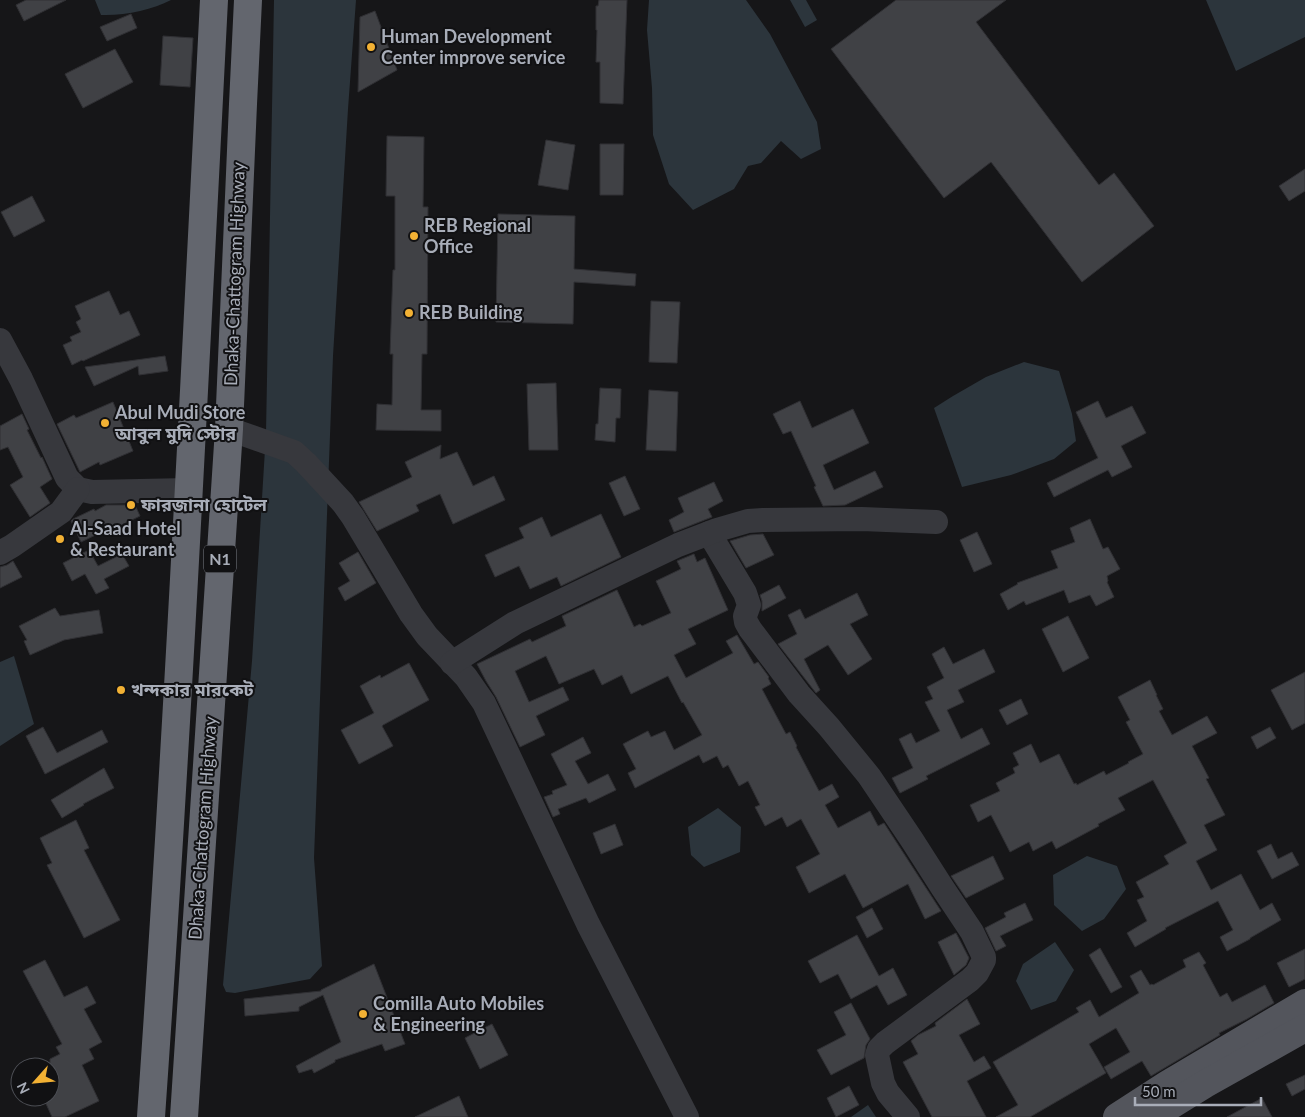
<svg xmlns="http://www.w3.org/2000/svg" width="1305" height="1117" font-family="Lato,'Noto Sans Bengali',sans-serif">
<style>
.water{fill:#2c353c}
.building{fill:#404145;stroke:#303034}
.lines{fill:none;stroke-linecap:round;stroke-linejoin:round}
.minor{stroke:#37383d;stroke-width:24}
.major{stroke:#53555c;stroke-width:28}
.highway{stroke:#63666e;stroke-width:28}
.poi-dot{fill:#f2b134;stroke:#111113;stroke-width:2}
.labels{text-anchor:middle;stroke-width:4;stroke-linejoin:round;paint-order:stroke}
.shield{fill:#111113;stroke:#7b7e86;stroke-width:1}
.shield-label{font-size:16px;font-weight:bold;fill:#a8adb8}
.poi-label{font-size:18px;font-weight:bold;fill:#a8adb8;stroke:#111113;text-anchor:start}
.street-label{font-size:18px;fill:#a8adb8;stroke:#111113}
</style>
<rect width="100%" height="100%" fill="#161618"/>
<g class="water">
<path d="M95,0H171C152,10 124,16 101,15Z"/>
<polygon points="274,0 356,0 348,109 333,356 314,858 322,966 310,979 235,993 226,992 223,985 252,661 266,433"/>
<polygon points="649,0 746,0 770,34 817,122 821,149 801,159 781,141 761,163 748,166 734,189 693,210 669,184 653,135 652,88 647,30"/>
<polygon points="790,0 806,0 817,20 805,27"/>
<polygon points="1206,0 1305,0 1305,37 1236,71"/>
<polygon points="1024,362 1059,371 1072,414 1076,441 1054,459 1011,475 962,487 934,408 953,396 986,377"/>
<polygon points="14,656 34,724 0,746 0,662"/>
<polygon points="718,808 741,827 740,852 704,867 691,855 688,827"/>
<polygon points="1087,856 1117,866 1126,889 1104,919 1082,931 1054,905 1053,875"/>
<polygon points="1055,942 1074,970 1056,1001 1031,1010 1016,981 1023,964"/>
<polygon points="868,1105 876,1117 851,1117"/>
</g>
<g class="building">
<polygon points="26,0 66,0 24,21 16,5"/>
<polygon points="599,0 627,0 623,104 600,103 600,62 596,62 597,30 596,30 596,6 598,6"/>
<polygon points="896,0 1006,0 976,22 1099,185 1114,173 1154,226 1082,282 991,162 944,198 831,49"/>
<polygon points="375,11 397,70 358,92 360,17"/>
<polygon points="131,14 137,28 107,41 100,27"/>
<polygon points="163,36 193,38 190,87 160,85"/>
<polygon points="115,49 133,82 83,108 65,74"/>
<polygon points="387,136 424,137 423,207 428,207 427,354 422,354 421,410 441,410 441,431 376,430 377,404 392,405 393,354 390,354 393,270 395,270 395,196 386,196"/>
<polygon points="546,140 575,145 568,190 538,185"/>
<polygon points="600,144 624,144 623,195 600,195"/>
<polygon points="1305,169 1305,191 1289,201 1279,186"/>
<polygon points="32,196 45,221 14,237 1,212"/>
<polygon points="498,214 575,216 574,269 636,274 635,286 574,282 573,324 496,322"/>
<polygon points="109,291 120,315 129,311 140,335 83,361 82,360 72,365 63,345 72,341 70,337 81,332 76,322 81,319 75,306"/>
<polygon points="651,301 680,302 677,363 649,362"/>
<polygon points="165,356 168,371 139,375 138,366 94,386 85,367"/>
<polygon points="556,383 558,450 529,450 527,384"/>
<polygon points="600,388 621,389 620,418 616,418 615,442 595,440 596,424 598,424"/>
<polygon points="649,390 678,392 676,451 646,450"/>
<polygon points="800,401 812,428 853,409 869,443 823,465 834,490 875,471 883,487 845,505 823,506 814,487 816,486 791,431 783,434 773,414"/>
<polygon points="1098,401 1106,418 1132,406 1146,433 1121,446 1132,467 1112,477 1108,470 1054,497 1047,483 1098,458 1076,412"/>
<polygon points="113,402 133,451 100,465 99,462 80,472 57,424 74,415 76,418"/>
<polygon points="22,414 29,429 27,430 41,458 42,457 52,479 40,487 50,503 30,517 10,485 23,477 8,447 0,450 0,426"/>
<polygon points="441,445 440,459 457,452 473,486 494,476 505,500 453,524 440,494 416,505 419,511 377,531 359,502 412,477 405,462"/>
<polygon points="625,476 640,509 624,516 609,483"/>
<polygon points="714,482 723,501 708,509 712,517 674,532 669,520 684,512 678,498"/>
<polygon points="106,505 135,505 140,516 109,531 108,529 81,542 71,521 73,519 94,509 95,511"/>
<polygon points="601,514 621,557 561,586 557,577 530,589 519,566 495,577 485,555 524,538 519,528 542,517 551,537"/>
<polygon points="1090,519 1103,549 1108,547 1120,569 1107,576 1108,581 1107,582 1114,597 1096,606 1090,595 1069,603 1064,590 1026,605 1024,601 1008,610 1000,594 1018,584 1017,583 1058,568 1051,551 1075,542 1070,528"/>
<polygon points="977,532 992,564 974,572 960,540"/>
<polygon points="763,534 774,555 746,568 730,541 750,535"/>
<polygon points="89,550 98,566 122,554 129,566 104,579 109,588 96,594 85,574 72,581 63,563"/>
<polygon points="358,552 376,583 345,601 338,588 350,581 339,563"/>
<polygon points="694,554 697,562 705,558 728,610 688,629 696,644 674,655 686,678 733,653 726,641 737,635 754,664 758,662 769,677 768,678 771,684 762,689 786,734 790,732 797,746 796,747 819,791 832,784 839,797 825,805 838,828 870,811 878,826 884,823 941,911 925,919 908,884 863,908 845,874 809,893 796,867 820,854 801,819 787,827 782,817 765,826 755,807 760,805 748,781 739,786 728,765 723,768 717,756 703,763 699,755 635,788 628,773 636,769 623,744 648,731 651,737 665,731 674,750 702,735 683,702 682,703 668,676 631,694 622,675 602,685 594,669 559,684 546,656 515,671 529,702 563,687 569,700 536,716 545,735 520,747 496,697 486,681 477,664 530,639 532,642 566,626 562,616 617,590 634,627 640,624 642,626 671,613 656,581 681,569 677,561"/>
<polygon points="13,561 22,577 0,588 0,567 7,565"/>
<polygon points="779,585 786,598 762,611 762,601 760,595"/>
<polygon points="857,593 868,615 850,624 872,659 848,675 828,645 804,659 820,690 816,693 778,644 797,634 788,615 800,609 805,619"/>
<polygon points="55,608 60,616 99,610 103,633 64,640 30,655 24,641 27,640 19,626"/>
<polygon points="1068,616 1089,658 1063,672 1042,629"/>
<polygon points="944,647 953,664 984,649 995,672 958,690 964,702 947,710 961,739 982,728 990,744 926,776 928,779 900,793 892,778 913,768 899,739 911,733 916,743 940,731 925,702 933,699 927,687 944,678 932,654"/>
<polygon points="409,663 429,700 383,725 382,726 393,746 359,764 341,730 374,713 360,686 380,675 381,678"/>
<polygon points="1305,672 1305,723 1292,730 1271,690"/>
<polygon points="1150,680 1157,695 1156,695 1163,709 1159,711 1172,735 1207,716 1217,733 1192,746 1209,778 1206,779 1225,815 1204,825 1217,850 1196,861 1211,890 1241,874 1260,910 1272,903 1281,920 1250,938 1250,939 1227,951 1220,937 1233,930 1218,901 1165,928 1166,929 1135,947 1127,933 1147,921 1137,900 1144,897 1136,882 1169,864 1164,856 1187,843 1153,780 1118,798 1125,810 1098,824 1099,826 1056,849 1052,841 1033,851 1029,842 1010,852 991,815 978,822 970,805 1000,791 996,783 1015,773 1013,768 1019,765 1013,753 1031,744 1040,763 1059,754 1074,784 1076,783 1077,785 1104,771 1106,775 1129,763 1128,762 1143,754 1126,722 1130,720 1118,697"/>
<polygon points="1021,699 1028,714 1007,725 999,710"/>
<polygon points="43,727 57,753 102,730 108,742 45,774 26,736"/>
<polygon points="1270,727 1276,738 1257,749 1251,737"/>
<polygon points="583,737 591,753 575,761 588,784 608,774 616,790 589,803 586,798 558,809 560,814 553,817 544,797 553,794 552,791 567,785 551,754"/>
<polygon points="104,768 114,788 83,804 84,805 62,818 51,800"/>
<polygon points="76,820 89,848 84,850 120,920 84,938 47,865 52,863 40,838"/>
<polygon points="615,824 623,845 601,854 593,833"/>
<polygon points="1271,844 1278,859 1292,852 1299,865 1272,879 1257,851"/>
<polygon points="993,856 1004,879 966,898 951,876"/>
<polygon points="1025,903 1033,920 1000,936 1006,946 996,951 985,928 1006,917 1004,913"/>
<polygon points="872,908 883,929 867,938 856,917"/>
<polygon points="956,933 969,958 966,965 954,975 938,942"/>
<polygon points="857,935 879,976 893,968 907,995 888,1005 877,985 851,999 838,974 820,983 808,961"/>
<polygon points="1100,948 1122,987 1111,993 1089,955"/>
<polygon points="1305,949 1305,979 1289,987 1277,963"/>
<polygon points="1199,952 1206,963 1203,965 1220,997 1227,993 1232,1002 1265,985 1274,1003 1247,1019 1219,1033 1220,1035 1151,1076 1142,1061 1111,1079 1104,1067 1130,1052 1116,1028 1089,1044 1106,1073 1030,1117 996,1117 1018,1105 993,1062 1079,1012 1076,1008 1090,1000 1099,1017 1139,993 1130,976 1141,970 1150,985 1152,984 1153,985 1186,967 1183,960"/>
<polygon points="45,960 64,997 87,986 96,1003 84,1009 102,1042 89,1049 94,1059 82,1065 99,1101 65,1117 52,1117 43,1097 50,1097 50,1059 60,1054 56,1047 62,1044 23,971"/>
<polygon points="374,964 405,1044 385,1051 382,1044 335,1060 335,1062 314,1073 312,1069 299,1073 296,1066 341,1042 323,995 299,1007 299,1011 245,1016 244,999 321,991 321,990"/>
<polygon points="967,999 980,1024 959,1035 974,1062 984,1056 991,1068 967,1081 986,1117 932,1117 903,1062 918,1054 911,1041 918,1035 936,1026 935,1023"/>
<polygon points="851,1003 870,1039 866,1045 864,1058 831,1075 817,1050 846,1035 834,1012"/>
<polygon points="492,1024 508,1055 480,1069 465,1038"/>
<polygon points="1305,1075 1305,1089 1292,1096 1286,1084"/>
<polygon points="849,1086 859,1105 836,1117 827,1098"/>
<polygon points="459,1096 468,1117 415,1117"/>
<polygon points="1262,1098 1272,1117 1227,1117"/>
</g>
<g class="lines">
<g class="minor">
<polyline points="0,340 21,379 67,478 78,489 92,492 188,490"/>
<polyline points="229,429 294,452 306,463 343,503 353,517 411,614 427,636 466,677 484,703 588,924 687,1117"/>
<polyline points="709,533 745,593 749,605 745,616 746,622 750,629 799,694 829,727 869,776 912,840 942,887 972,932 984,957 984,960 977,973 970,980 885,1043 879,1049 877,1055 883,1083 888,1093 908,1117"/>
<polyline points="0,553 12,546 61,512 78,489"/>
<polyline points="452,663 515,623 678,545 717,530 748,521 763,520 862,519 936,522"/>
</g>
<g class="major">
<polyline points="1117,1117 1168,1084 1305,1003"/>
<polyline points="1152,1117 1205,1084 1305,1028"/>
</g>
<g class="highway">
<path d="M151,1117C177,745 195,372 214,0"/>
<polyline points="184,1117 229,429 243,104 248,0"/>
</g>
</g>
<g class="poi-dot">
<circle cx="371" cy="47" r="5"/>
<circle cx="414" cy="236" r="5"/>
<circle cx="409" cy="313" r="5"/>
<circle cx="105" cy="423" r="5"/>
<circle cx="131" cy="505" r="5"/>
<circle cx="60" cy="539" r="5"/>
<circle cx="121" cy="690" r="5"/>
<circle cx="363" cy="1014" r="5"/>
</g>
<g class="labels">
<rect class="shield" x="204" y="545.5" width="32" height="27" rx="4"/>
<g class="shield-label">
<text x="220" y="565">N1</text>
</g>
<g class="poi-label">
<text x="381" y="43">Human Development<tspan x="381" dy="21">Center improve service</tspan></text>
<text x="424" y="232">REB Regional<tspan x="424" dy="21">Office</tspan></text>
<text x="419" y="319">REB Building</text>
<text x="115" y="419">Abul Mudi Store<tspan x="115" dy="21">আবুল মুদি স্টোর</tspan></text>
<text x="141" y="511">ফারজানা হোটেল</text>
<text x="70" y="535">Al-Saad Hotel<tspan x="70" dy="21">&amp; Restaurant</tspan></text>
<text x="131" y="696">খন্দকার মারকেট</text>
<text x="373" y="1010">Comilla Auto Mobiles<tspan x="373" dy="21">&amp; Engineering</tspan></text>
</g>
<g class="street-label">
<text transform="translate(235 274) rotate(-88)" y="6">Dhaka-Chattogram Highway</text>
<text transform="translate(203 828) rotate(-86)" y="6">Dhaka-Chattogram Highway</text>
</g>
</g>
<g transform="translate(35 1082) rotate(243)"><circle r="24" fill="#111113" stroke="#4d4f55"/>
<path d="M0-4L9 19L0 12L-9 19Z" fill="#f2b134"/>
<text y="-8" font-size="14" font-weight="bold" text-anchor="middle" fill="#a8adb8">N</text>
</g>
<path d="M1135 1097v8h126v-8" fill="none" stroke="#a8adb8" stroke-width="2.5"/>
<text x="1142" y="1097" font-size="15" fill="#a8adb8" stroke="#111113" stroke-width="4" paint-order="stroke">50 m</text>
</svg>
